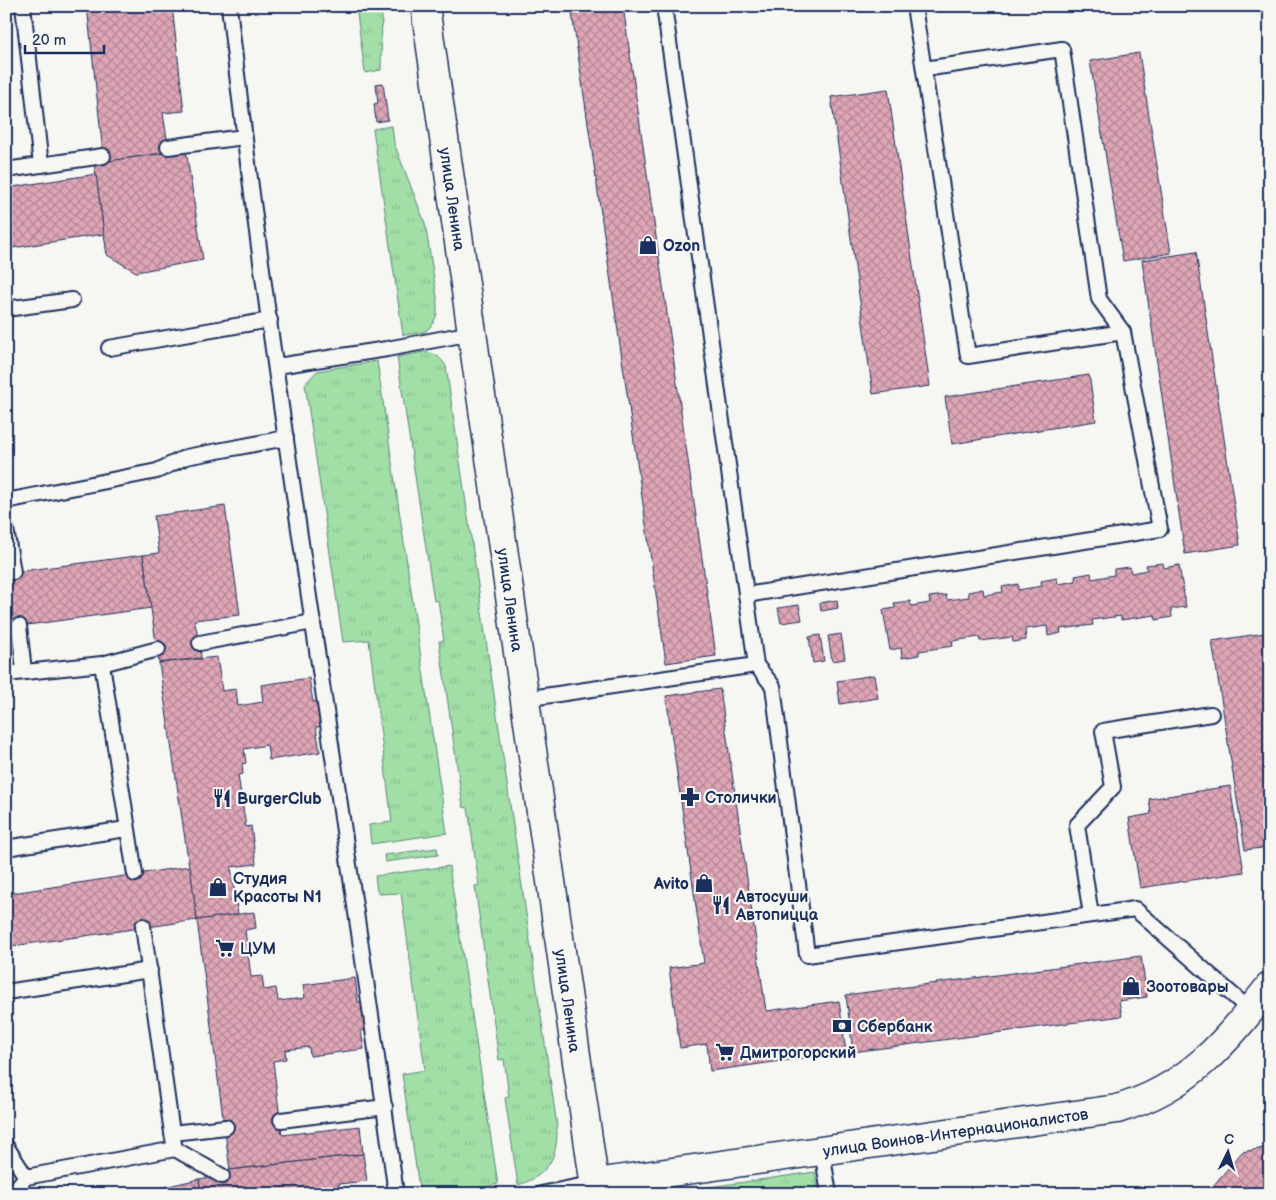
<svg xmlns="http://www.w3.org/2000/svg" width="1276" height="1200" font-family="'Balsamiq Sans',sans-serif">
<style>
.grass{fill:url(#grass-tufts);stroke:#5e8782}
.building{fill:url(#building-cross-hatch);stroke:#1b2f5e}
.lines{fill:none;stroke-linecap:round;stroke-linejoin:round}
.service-casing{stroke:#1b2f5e;stroke-width:18}
.tertiary-casing{stroke:#1b2f5e;stroke-width:31}
.secondary-casing{stroke:#1b2f5e;stroke-width:31}
.service{stroke:#f6f6f2;stroke-width:14}
.tertiary{stroke:#f6f6f2;stroke-width:28}
.secondary{stroke:#f6f6f2;stroke-width:28}
.labels{text-anchor:middle;stroke-width:4.5;stroke-linejoin:round;paint-order:stroke}
.street-label{font-size:16px;fill:#1b2f5e;stroke:#f6f6f2}
.poi-label{font-size:16px;font-weight:bold;fill:#1b2f5e;stroke:#f6f6f2;text-anchor:start}
</style>
<defs>
<pattern id="grass-tufts" width="24" height="20" patternUnits="userSpaceOnUse" patternTransform="scale(1.25)"><rect width="24" height="20" fill="#a1dfa6"/><path d="M3 7l-1-3M5 7V3M7 7l1-3M15 17l-1-3M17 17v-4M19 17l1-3" fill="none" stroke="#8ac091"/></pattern>
<pattern id="building-cross-hatch" width="8" height="8" patternUnits="userSpaceOnUse" patternTransform="scale(1.25)"><rect width="8" height="8" fill="#dfa6b6"/><path d="M0 0l8 8M0 8l8-8" fill="none" stroke="#b48897"/></pattern>
</defs>
<rect width="100%" height="100%" fill="#f6f6f2"/>
<filter id="ink" filterUnits="userSpaceOnUse"><feTurbulence type="fractalNoise" baseFrequency=".02" numOctaves="2"/><feDisplacementMap in="SourceGraphic" scale="10" xChannelSelector="R" yChannelSelector="G"/><feConvolveMatrix kernelMatrix="1 2 1 2 8 2 1 2 1" color-interpolation-filters="sRGB"/></filter>
<g filter="url(#ink)">
<g class="grass">
<polygon points="356,6 382,6 381,70 365,73"/>
<polygon points="392,126 394,143 425,223 437,297 437,314 433,324 425,332 403,335 373,129"/>
<path d="M424,352C435,353 440,357 446,366L556,1119C560,1151 552,1175 518,1185L505,1098L509,1097L504,1059L499,1060L475,886L479,885L468,808L463,807L439,641H444L438,600L434,601L397,357Z"/>
<polygon points="377,361 447,833 371,844 369,825 392,822 369,640 343,642 305,384 317,371"/>
<polygon points="437,848 438,855 385,862 384,855"/>
<polygon points="449,866 498,1184 451,1194 420,1194 402,1074 425,1070 401,893 380,894 377,891 375,876"/>
<polygon points="815,1172 819,1194 703,1194 702,1188"/>
</g>
<g class="building">
<polygon points="87,6 172,6 184,111 163,113 169,152 104,162"/>
<polygon points="571,6 623,6 716,656 666,663"/>
<polygon points="1139,53 1171,253 1123,261 1090,61"/>
<polygon points="383,83 388,120 376,122 374,104 378,103 376,84"/>
<polygon points="888,89 930,386 873,394 831,97"/>
<polygon points="186,150 203,260 136,272 107,255 94,163"/>
<polygon points="96,174 104,234 6,249 6,188"/>
<polygon points="1196,252 1240,545 1185,554 1142,260"/>
<polygon points="1089,375 1096,421 952,444 945,397"/>
<polygon points="225,506 240,615 194,620 200,643 201,658 159,663 143,555 159,553 154,516"/>
<polygon points="143,555 151,608 6,628 6,573"/>
<polygon points="1163,563 1164,568 1179,565 1186,607 1171,609 1172,617 1156,620 1155,615 1121,620 1121,616 1092,620 1093,625 1060,629 1061,633 1048,636 1047,626 1025,629 1026,640 1013,642 1012,637 980,641 979,637 952,641 953,646 919,651 919,655 902,658 901,648 890,650 883,610 895,608 894,603 910,601 911,606 930,603 929,597 946,595 947,600 969,597 968,592 983,589 984,595 1003,592 1002,587 1018,584 1018,590 1042,586 1041,581 1057,578 1058,584 1076,581 1075,576 1091,573 1092,579 1114,575 1114,569 1130,567 1131,573 1147,570 1146,565"/>
<polygon points="837,600 838,608 821,611 820,603"/>
<polygon points="799,605 802,620 781,623 778,608"/>
<polygon points="1265,633 1270,663 1270,847 1245,850 1212,641"/>
<polygon points="841,634 845,659 832,661 828,636"/>
<polygon points="820,635 824,661 813,663 809,637"/>
<polygon points="217,657 222,691 236,689 238,706 263,702 261,685 309,678 313,702 322,700 326,726 316,727 320,752 269,760 267,745 244,749 246,763 242,764 243,774 238,775 246,827 251,826 256,864 231,867 238,915 197,920 159,663"/>
<polygon points="874,675 878,698 840,704 837,681"/>
<polygon points="720,689 766,1011 839,1001 846,1052 710,1071 707,1044 680,1048 669,968 704,963 666,696"/>
<polygon points="1230,786 1244,872 1140,888 1129,818 1151,814 1149,799"/>
<polygon points="190,866 197,920 6,947 6,894"/>
<polygon points="254,912 256,928 245,930 251,977 262,976 264,990 276,988 278,1001 305,998 303,985 355,978 358,1002 365,1001 369,1030 361,1031 364,1049 310,1056 309,1047 285,1050 286,1059 273,1061 282,1135 360,1126 363,1154 230,1170 197,920"/>
<polygon points="1141,956 1147,997 1119,1001 1122,1016 853,1052 846,995"/>
<polygon points="1270,1147 1270,1194 1206,1194 1242,1152"/>
<polygon points="363,1154 367,1181 338,1184 339,1194 201,1194 199,1179 222,1176 230,1170"/>
<polygon points="199,1179 201,1194 134,1194"/>
</g>
<g class="lines">
<g class="service-casing">
<g id="service">
<polyline points="23,6 41,165"/>
<path d="M229,6C274,403 343,798 396,1194"/>
<polyline points="664,6 756,665"/>
<polyline points="924,69 1062,49 1099,299 1123,332"/>
<polyline points="168,147 244,137"/>
<polyline points="6,170 103,156"/>
<polyline points="6,309 72,300"/>
<polyline points="109,348 270,320"/>
<polyline points="277,366 387,349 472,333"/>
<polyline points="6,501 157,471 186,457 286,438"/>
<polyline points="6,529 13,572"/>
<polyline points="746,595 1160,529 1123,332 968,356 914,6"/>
<polyline points="19,626 24,671"/>
<polyline points="200,643 313,622"/>
<polyline points="102,664 135,874"/>
<polyline points="6,674 102,664 158,649"/>
<polyline points="524,699 756,665 773,686 807,955 1135,909 1251,1011"/>
<polyline points="6,848 126,829"/>
<polyline points="1091,915 1077,825 1113,787 1103,731 1211,714"/>
<polyline points="143,926 172,1133 226,1127"/>
<polyline points="6,992 150,970"/>
<polyline points="281,1120 385,1107"/>
<polyline points="6,1146 26,1177 175,1149 172,1133"/>
<polyline points="175,1149 222,1176"/>
<polyline points="822,1151 829,1194"/>
<polyline points="11,1194 26,1177"/>
<polyline points="541,1194 595,1183"/>
</g>
</g>
<g class="tertiary-casing">
<g id="tertiary">
<path id="s1" d="M595,1183L1117,1109C1189,1088 1225,1043 1270,986"/>
</g>
</g>
<g class="secondary-casing">
<g id="secondary">
<path id="s2" d="M425,6L596,1194"/>
</g>
</g>
<use href="#service" class="service"/>
<use href="#tertiary" class="tertiary"/>
<use href="#secondary" class="secondary"/>
</g>
</g>
<defs>
<g id="shop-bare" transform="scale(1.5)"><path d="M-5-2.5h2.3a2.7 3.5 0 0 1 5.4 0H5L5.5 6h-11ZM-1.5-2.5h3a1.5 2.3 0 0 0-3 0Z" fill="#1b2f5e" stroke="#f6f6f2" stroke-width="2.5" paint-order="stroke"/></g>
<g id="pharmacy-bare" transform="scale(1.5)"><path d="M-2-6h4v4h4v4h-4v4h-4v-4h-4v-4h4Z" fill="#1b2f5e" stroke="#f6f6f2" stroke-width="2.5" paint-order="stroke"/></g>
<g id="restaurant-bare" transform="scale(1.5)"><path d="M-5-6h1v4h1v-4h1v4h1v-4h1v5L-1.5 .5V6h-2V.5L-5-1ZM5-6V6H3V1.5H1.5Q1.5-4 5-6Z" fill="#1b2f5e" stroke="#f6f6f2" stroke-width="2.5" paint-order="stroke"/></g>
<g id="supermarket-bare" transform="scale(1.5)"><path d="M-6-5.5h2.5l.6 2H6L4.5 2H-2.5L-4.4-4H-6ZM-1.5 3.2a1.3 1.3 0 1 0 .1 0ZM3 3.2a1.3 1.3 0 1 0 .1 0Z" fill="#1b2f5e" stroke="#f6f6f2" stroke-width="2.5" paint-order="stroke"/></g>
<g id="bank-bare" transform="scale(1.5)"><path d="M-6-4H6V4H-6ZM0-2.3a2.3 2.3 0 1 0 0 4.6a2.3 2.3 0 1 0 0-4.6Z" fill="#1b2f5e" stroke="#f6f6f2" stroke-width="2.5" paint-order="stroke"/></g>
</defs>
<g fill-rule="evenodd">
<use href="#shop-bare" x="648" y="245"/>
<use href="#pharmacy-bare" x="690" y="797"/>
<use href="#restaurant-bare" x="222" y="798"/>
<use href="#shop-bare" x="704" y="883"/>
<use href="#shop-bare" x="218" y="887"/>
<use href="#restaurant-bare" x="721" y="905"/>
<use href="#supermarket-bare" x="225" y="948"/>
<use href="#shop-bare" x="1131" y="986"/>
<use href="#bank-bare" x="842" y="1026"/>
<use href="#supermarket-bare" x="725" y="1052"/>
</g>
<g class="labels">
<g class="street-label">
<text dy="6" stroke="none"><textPath href="#s2" startOffset="195">улица Ленина</textPath></text>
<text dy="6" stroke="none"><textPath href="#s2" startOffset="600">улица Ленина</textPath></text>
<text dy="6" stroke="none"><textPath href="#s2" startOffset="1005">улица Ленина</textPath></text>
<text dy="6" stroke="none"><textPath href="#s1" startOffset="364">улица Воинов-Интернационалистов</textPath></text>
</g>
<g class="poi-label">
<text x="663" y="251">Ozon</text>
<text x="705" y="803">Столички</text>
<text x="237" y="804">BurgerClub</text>
<text x="233" y="884">Студия<tspan x="233" dy="18">Красоты N1</tspan></text>
<text x="689" y="889" text-anchor="end">Avito</text>
<text x="736" y="902">Автосуши<tspan x="736" dy="18">Автопицца</tspan></text>
<text x="240" y="954">ЦУМ</text>
<text x="1146" y="992">Зоотовары</text>
<text x="857" y="1032">Сбербанк</text>
<text x="740" y="1058">Дмитрогорский</text>
</g>
</g>
<rect width="1276" height="1200" fill="none" stroke="#f6f6f2" stroke-width="25"/>
<rect x="12" y="12" width="1251" height="1175" fill="none" stroke="#1b2f5e" stroke-width="2" filter="url(#ink)"/>
<g transform="translate(1228 1152) rotate(5)" stroke="#f6f6f2" stroke-width="4" paint-order="stroke">
<path d="M0-4L9 19L0 12L-9 19Z" fill="#1b2f5e"/>
<text y="-8" font-size="14" font-weight="bold" text-anchor="middle" fill="#1b2f5e">С</text>
</g>
<path d="M25 45v8h79v-8" fill="none" stroke="#1b2f5e" stroke-width="2.5"/>
<text x="32" y="45" font-size="15" fill="#1b2f5e" stroke="#f6f6f2" stroke-width="4" paint-order="stroke">20 m</text>
</svg>
